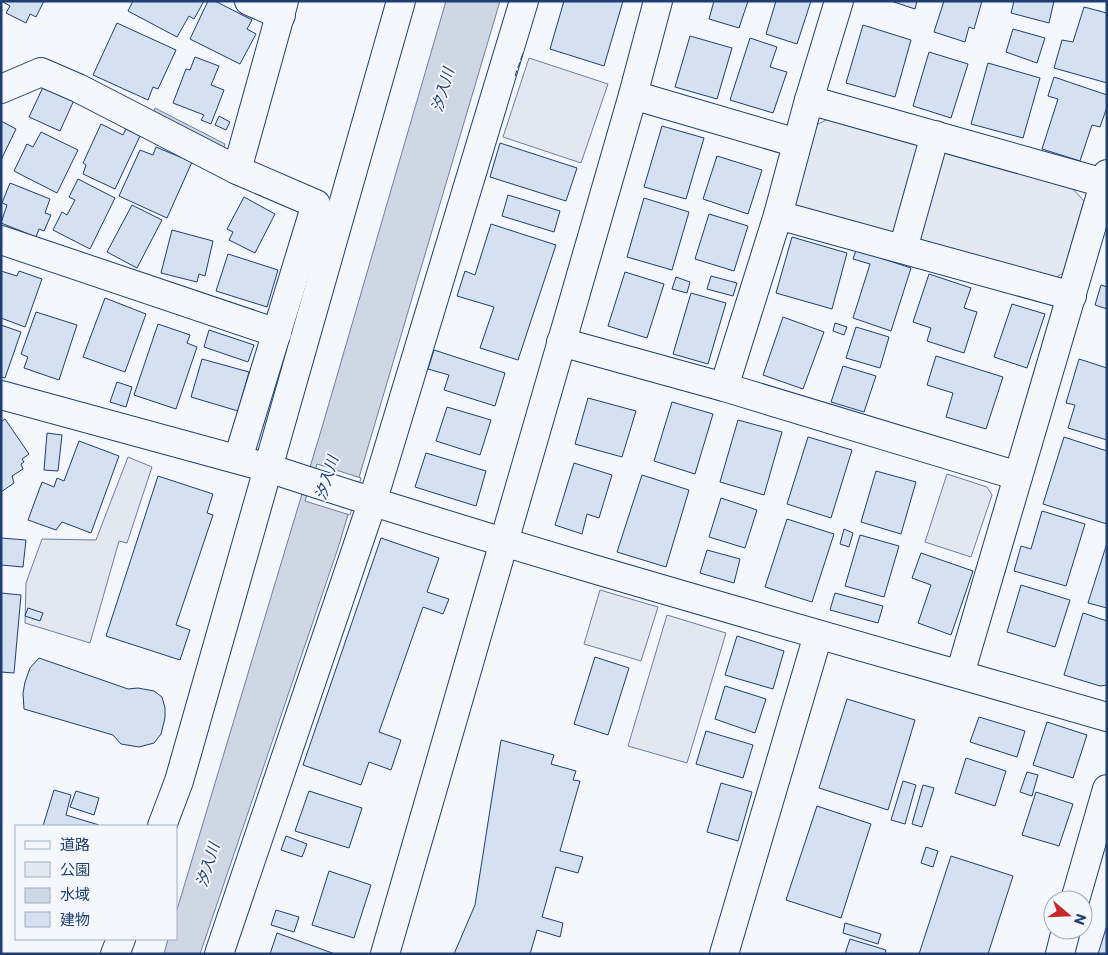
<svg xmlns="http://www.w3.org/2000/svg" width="1108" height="955" font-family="Commissioner,'Noto Sans JP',sans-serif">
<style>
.green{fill:#e3e9f0;stroke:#687fa3}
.parking{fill:#e3e8f0;stroke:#687fa3}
.water{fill:#cfd7e4;stroke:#687fa3}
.pier{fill:#f4f7fb;stroke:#687fa3}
.building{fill:#d5e0f0;stroke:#1d3f73}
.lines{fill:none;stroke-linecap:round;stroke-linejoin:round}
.street-casing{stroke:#1d3f73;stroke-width:30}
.secondary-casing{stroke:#1d3f73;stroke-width:30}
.street{stroke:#f4f7fb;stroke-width:28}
.secondary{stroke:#f4f7fb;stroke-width:28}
.fence{stroke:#1d3f73;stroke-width:1;stroke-dasharray:6 2.5;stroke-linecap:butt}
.labels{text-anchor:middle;stroke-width:4;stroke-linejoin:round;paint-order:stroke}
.water-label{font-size:15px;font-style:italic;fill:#1d3f73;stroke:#f4f7fb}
</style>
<rect width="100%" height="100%" fill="#f4f7fb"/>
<polygon class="green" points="832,117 1071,187 1084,201 1063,273 1049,282 798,211 791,202 816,125"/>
<g class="parking">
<polygon points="529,58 608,84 581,163 503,137"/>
<polygon points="128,457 152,467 127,543 119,541 90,643 25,623 26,583 42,539 96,540"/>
<polygon points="947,474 987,487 992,495 971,557 925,542"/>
<polygon points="600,590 658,607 641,661 584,644"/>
<polygon points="667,615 726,633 687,763 628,746"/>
</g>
<g class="water">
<polygon points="446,1 500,1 339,545 200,954 164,954 168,939 176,939 176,913 323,424"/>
<polygon points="155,108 225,144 223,151 152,116"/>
</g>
<polygon class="pier" points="317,464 361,478 350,515 305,501"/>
<g class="building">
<polygon points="1,1 44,1 36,17 30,14 26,23 6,13 10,6"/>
<polygon points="133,1 204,1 194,19 189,16 177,37 128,11"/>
<polygon points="208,1 215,1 252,20 247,29 256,34 240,64 190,39"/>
<polygon points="564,1 623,1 604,66 550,49"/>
<polygon points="714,1 748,1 739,28 709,19"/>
<polygon points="776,1 811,1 797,44 766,34"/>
<polygon points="891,1 917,1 915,9"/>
<polygon points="944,1 982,1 974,29 969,27 965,42 934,32"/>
<polygon points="1014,1 1054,1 1049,23 1011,13"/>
<polygon points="1084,7 1107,13 1107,83 1054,68 1062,40 1073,42"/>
<polygon points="117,23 176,50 158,89 153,87 148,100 93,75"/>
<polygon points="863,25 911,40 895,97 846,83"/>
<polygon points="1013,29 1045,38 1037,63 1006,52"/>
<polygon points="690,36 732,48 717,99 675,87"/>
<polygon points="750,38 777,47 770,67 787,72 773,113 730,100"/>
<polygon points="929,52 968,64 951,118 913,106"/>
<polygon points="195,57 219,66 211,85 224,90 211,124 201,120 204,115 173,103 186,69 190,70"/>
<polygon points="988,63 1040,78 1023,138 971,124"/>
<polygon points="1054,77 1107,95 1107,107 1100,127 1092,125 1080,161 1042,149 1058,99 1048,96"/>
<polygon points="44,85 75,98 60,131 29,117"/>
<polygon points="219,116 230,122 226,130 215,125"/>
<polygon points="1,121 16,129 1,160"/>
<polygon points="101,124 123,135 126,129 140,136 115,189 83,174 86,165 83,163"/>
<polygon points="662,126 704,138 686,199 644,187"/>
<polygon points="41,132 78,150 57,193 14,171 27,144 33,147"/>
<polygon points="500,143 577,168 566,201 490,177"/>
<polygon points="156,147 192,162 167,218 119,196 140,150 153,155"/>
<polygon points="717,156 762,170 748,214 703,199"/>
<polygon points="78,179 115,198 90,249 53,230 62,212 67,215 75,200 69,197"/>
<polygon points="10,183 50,199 45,213 51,215 44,231 39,229 36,237 1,223 7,205 2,203"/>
<polygon points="508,195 560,211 554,232 502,216"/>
<polygon points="244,197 275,214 255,253 229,240 233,232 227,229"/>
<polygon points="644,198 689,212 672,270 627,257"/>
<polygon points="132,205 162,220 137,268 107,252"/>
<polygon points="709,214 748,226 734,271 695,259"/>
<polygon points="491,224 556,245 518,360 480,348 494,307 457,296 465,271 475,275"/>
<polygon points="172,230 213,241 205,276 199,274 197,282 161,273"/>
<polygon points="792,237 847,253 832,309 776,293"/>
<polygon points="856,250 911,268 891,331 853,318 870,264 853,259"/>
<polygon points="228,254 278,270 267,307 216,291"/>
<polygon points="1,271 17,276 19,271 42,279 25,327 1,318"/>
<polygon points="625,272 664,284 647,338 608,326"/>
<polygon points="929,274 971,288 964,308 977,312 964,353 927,341 931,328 913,322"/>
<polygon points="711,276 737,283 733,296 707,289"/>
<polygon points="676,277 690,282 687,293 672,289"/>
<polygon points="1101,285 1107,287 1107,309 1095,305"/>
<polygon points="691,293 726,303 708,364 673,354"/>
<polygon points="105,298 146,314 125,372 83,357"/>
<polygon points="1012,304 1045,314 1027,368 994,357"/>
<polygon points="36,312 77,325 59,380 24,368 28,357 21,354"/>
<polygon points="783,317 824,332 803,389 763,375"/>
<polygon points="835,323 847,327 844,335 833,331"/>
<polygon points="158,324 190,335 187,343 197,347 176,409 134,395"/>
<polygon points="1,325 21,332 5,378 1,377"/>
<polygon points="856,327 889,337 880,368 846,358"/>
<polygon points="209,330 254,345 248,362 204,347"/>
<polygon points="434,350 505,373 495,406 444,390 449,375 428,369"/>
<polygon points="936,356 1003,377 986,429 946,417 953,393 927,385"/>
<polygon points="202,359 249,372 238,411 191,397"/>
<polygon points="1079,359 1107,368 1107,440 1068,428 1075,405 1066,403"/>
<polygon points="843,366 876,376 864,412 831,402"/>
<polygon points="117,382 132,387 126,407 110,402"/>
<polygon points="588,398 636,411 622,457 575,444"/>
<polygon points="672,402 713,414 695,474 654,461"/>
<polygon points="447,407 491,420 480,455 436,441"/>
<polygon points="5,419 29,454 22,459 24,462 21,464 23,469 12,476 14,483 1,492 1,422"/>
<polygon points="738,420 782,432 764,495 720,482"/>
<polygon points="47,433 62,435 58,471 44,470"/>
<polygon points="808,437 852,450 831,518 787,504"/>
<polygon points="1064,437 1107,451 1107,524 1043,504"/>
<polygon points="79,441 119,456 91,533 62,522 56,530 28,520 42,482 54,487 57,478 64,481"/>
<polygon points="426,453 486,471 476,506 415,487"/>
<polygon points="574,463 612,475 599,518 587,514 582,534 555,525"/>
<polygon points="876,471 916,482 901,534 861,522"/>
<polygon points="642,475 689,490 666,567 617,552"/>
<polygon points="158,476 213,494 207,513 213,515 176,625 190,630 180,660 106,636"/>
<polygon points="721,498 757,510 745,548 709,537"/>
<polygon points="1042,511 1085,524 1066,586 1014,571 1021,546 1031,549"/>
<polygon points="787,519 834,534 812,602 765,587"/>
<polygon points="844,529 853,533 849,547 840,544"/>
<polygon points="860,535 899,546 884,597 845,586"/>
<polygon points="1,538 26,540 23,567 1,565"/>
<polygon points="381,538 439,558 427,592 449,599 443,614 423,607 379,732 401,740 391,770 369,762 361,785 303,765"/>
<polygon points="1107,543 1107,608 1088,603"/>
<polygon points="707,550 740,559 734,583 700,573"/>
<polygon points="921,553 973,571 951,635 918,623 931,585 912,578"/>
<polygon points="1021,585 1070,600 1055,647 1007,632"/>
<polygon points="1,593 21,595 14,673 1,672"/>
<polygon points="835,593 883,606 878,623 830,610"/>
<polygon points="28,608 43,613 40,621 25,616"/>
<polygon points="1083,613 1107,621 1107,685 1100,686 1064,675"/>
<polygon points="737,636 784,651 773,689 725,675"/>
<polygon points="595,657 629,668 608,735 574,724"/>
<polygon points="39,658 128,689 138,688 154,691 162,697 165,708 165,718 161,734 154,743 139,747 121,744 113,735 24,709 23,693 25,682 30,668"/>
<polygon points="725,686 766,699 755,733 715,719"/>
<polygon points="847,699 915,720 888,810 819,788"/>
<polygon points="979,717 1025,731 1017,757 970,742"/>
<polygon points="1047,722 1087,735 1073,778 1033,765"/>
<polygon points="706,731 753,745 743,778 696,764"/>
<polygon points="501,740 554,755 551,764 576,771 573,780 580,781 560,851 583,857 578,873 556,867 542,917 563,923 560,937 537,930 530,954 454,954 475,905"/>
<polygon points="966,758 1006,771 995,806 955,793"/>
<polygon points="1027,772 1038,775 1032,796 1020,792"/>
<polygon points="903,781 916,785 905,824 891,820"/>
<polygon points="721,783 752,792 738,841 707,832"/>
<polygon points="923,785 934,788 922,827 912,824"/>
<polygon points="54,790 71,795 66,815 99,825 99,826 43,826"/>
<polygon points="76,791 99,798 94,815 70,807"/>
<polygon points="309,791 362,808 349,848 295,831"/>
<polygon points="1036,792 1073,804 1059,846 1022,835"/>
<polygon points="817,806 871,824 841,918 786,900"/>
<polygon points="286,836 307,844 302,857 281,850"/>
<polygon points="926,847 938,851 933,867 921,863"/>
<polygon points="951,856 1013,876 988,954 919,954"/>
<polygon points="329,871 371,885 354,938 312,925"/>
<polygon points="276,910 299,917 294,932 271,925"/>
<polygon points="845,923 881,934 878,944 843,933"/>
<polygon points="1107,925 1107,954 1098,954"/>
<polygon points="277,933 335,954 270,954"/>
<polygon points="850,939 886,950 885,954 845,954"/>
</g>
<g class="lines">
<g class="street-casing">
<g id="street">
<polyline points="249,1 281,15"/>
<polyline points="1,89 41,72 78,88 237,170 284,1"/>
<polyline points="633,95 797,143"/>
<polyline points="809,100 1104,183"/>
<polyline points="237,170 316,204 238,459"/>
<polyline points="778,215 1072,296"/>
<polyline points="1,240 277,333"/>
<polyline points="903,249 935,135"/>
<polyline points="561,342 724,387 1018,476"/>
<polyline points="724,387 778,215 809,100 839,1"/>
<polyline points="1,395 254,464"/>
<polyline points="960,674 1107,174"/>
<polyline points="219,954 372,503 524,1"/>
<polyline points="724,954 818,635"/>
</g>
</g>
<g class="secondary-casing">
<g id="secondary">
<path d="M268,468C545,559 827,636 1107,717"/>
<polyline points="162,826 179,781 401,1"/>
<polyline points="1075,900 1107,789"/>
<polyline points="115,954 121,939"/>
<polyline points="385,954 633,95 658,1"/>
<polyline points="1060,954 1066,930"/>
</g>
</g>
<use href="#street" class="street"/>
<use href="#secondary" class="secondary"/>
<polyline class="fence" points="515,76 523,53"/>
</g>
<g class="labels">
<g class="water-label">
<text transform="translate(443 90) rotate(-74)" y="5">汐入川</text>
<text transform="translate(327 478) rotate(-73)" y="5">汐入川</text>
<text transform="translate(208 865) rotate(-73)" y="5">汐入川</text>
</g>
</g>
<rect width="1108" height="955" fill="none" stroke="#1d3f73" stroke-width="5"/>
<rect x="15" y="825" width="162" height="115" fill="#f4f7fb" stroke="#9eadc5"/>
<rect x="25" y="841" width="25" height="8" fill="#f4f7fb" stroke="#9eadc5"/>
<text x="60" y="850" font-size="15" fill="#1d3f73">道路</text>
<rect x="25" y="862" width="25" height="15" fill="#e3e9f0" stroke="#9eadc5"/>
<text x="60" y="875" font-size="15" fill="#1d3f73">公園</text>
<rect x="25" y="888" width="25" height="15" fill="#cfd7e4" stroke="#9eadc5"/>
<text x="60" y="900" font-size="15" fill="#1d3f73">水域</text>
<rect x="25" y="912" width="25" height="15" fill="#d5e0f0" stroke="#9eadc5"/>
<text x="60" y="925" font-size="15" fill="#1d3f73">建物</text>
<g transform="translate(1068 915) rotate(109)"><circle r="24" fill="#f4f7fb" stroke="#9eadc5"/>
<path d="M0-4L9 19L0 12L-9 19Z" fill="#c62828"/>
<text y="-8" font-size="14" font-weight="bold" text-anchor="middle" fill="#1d3f73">N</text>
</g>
</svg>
